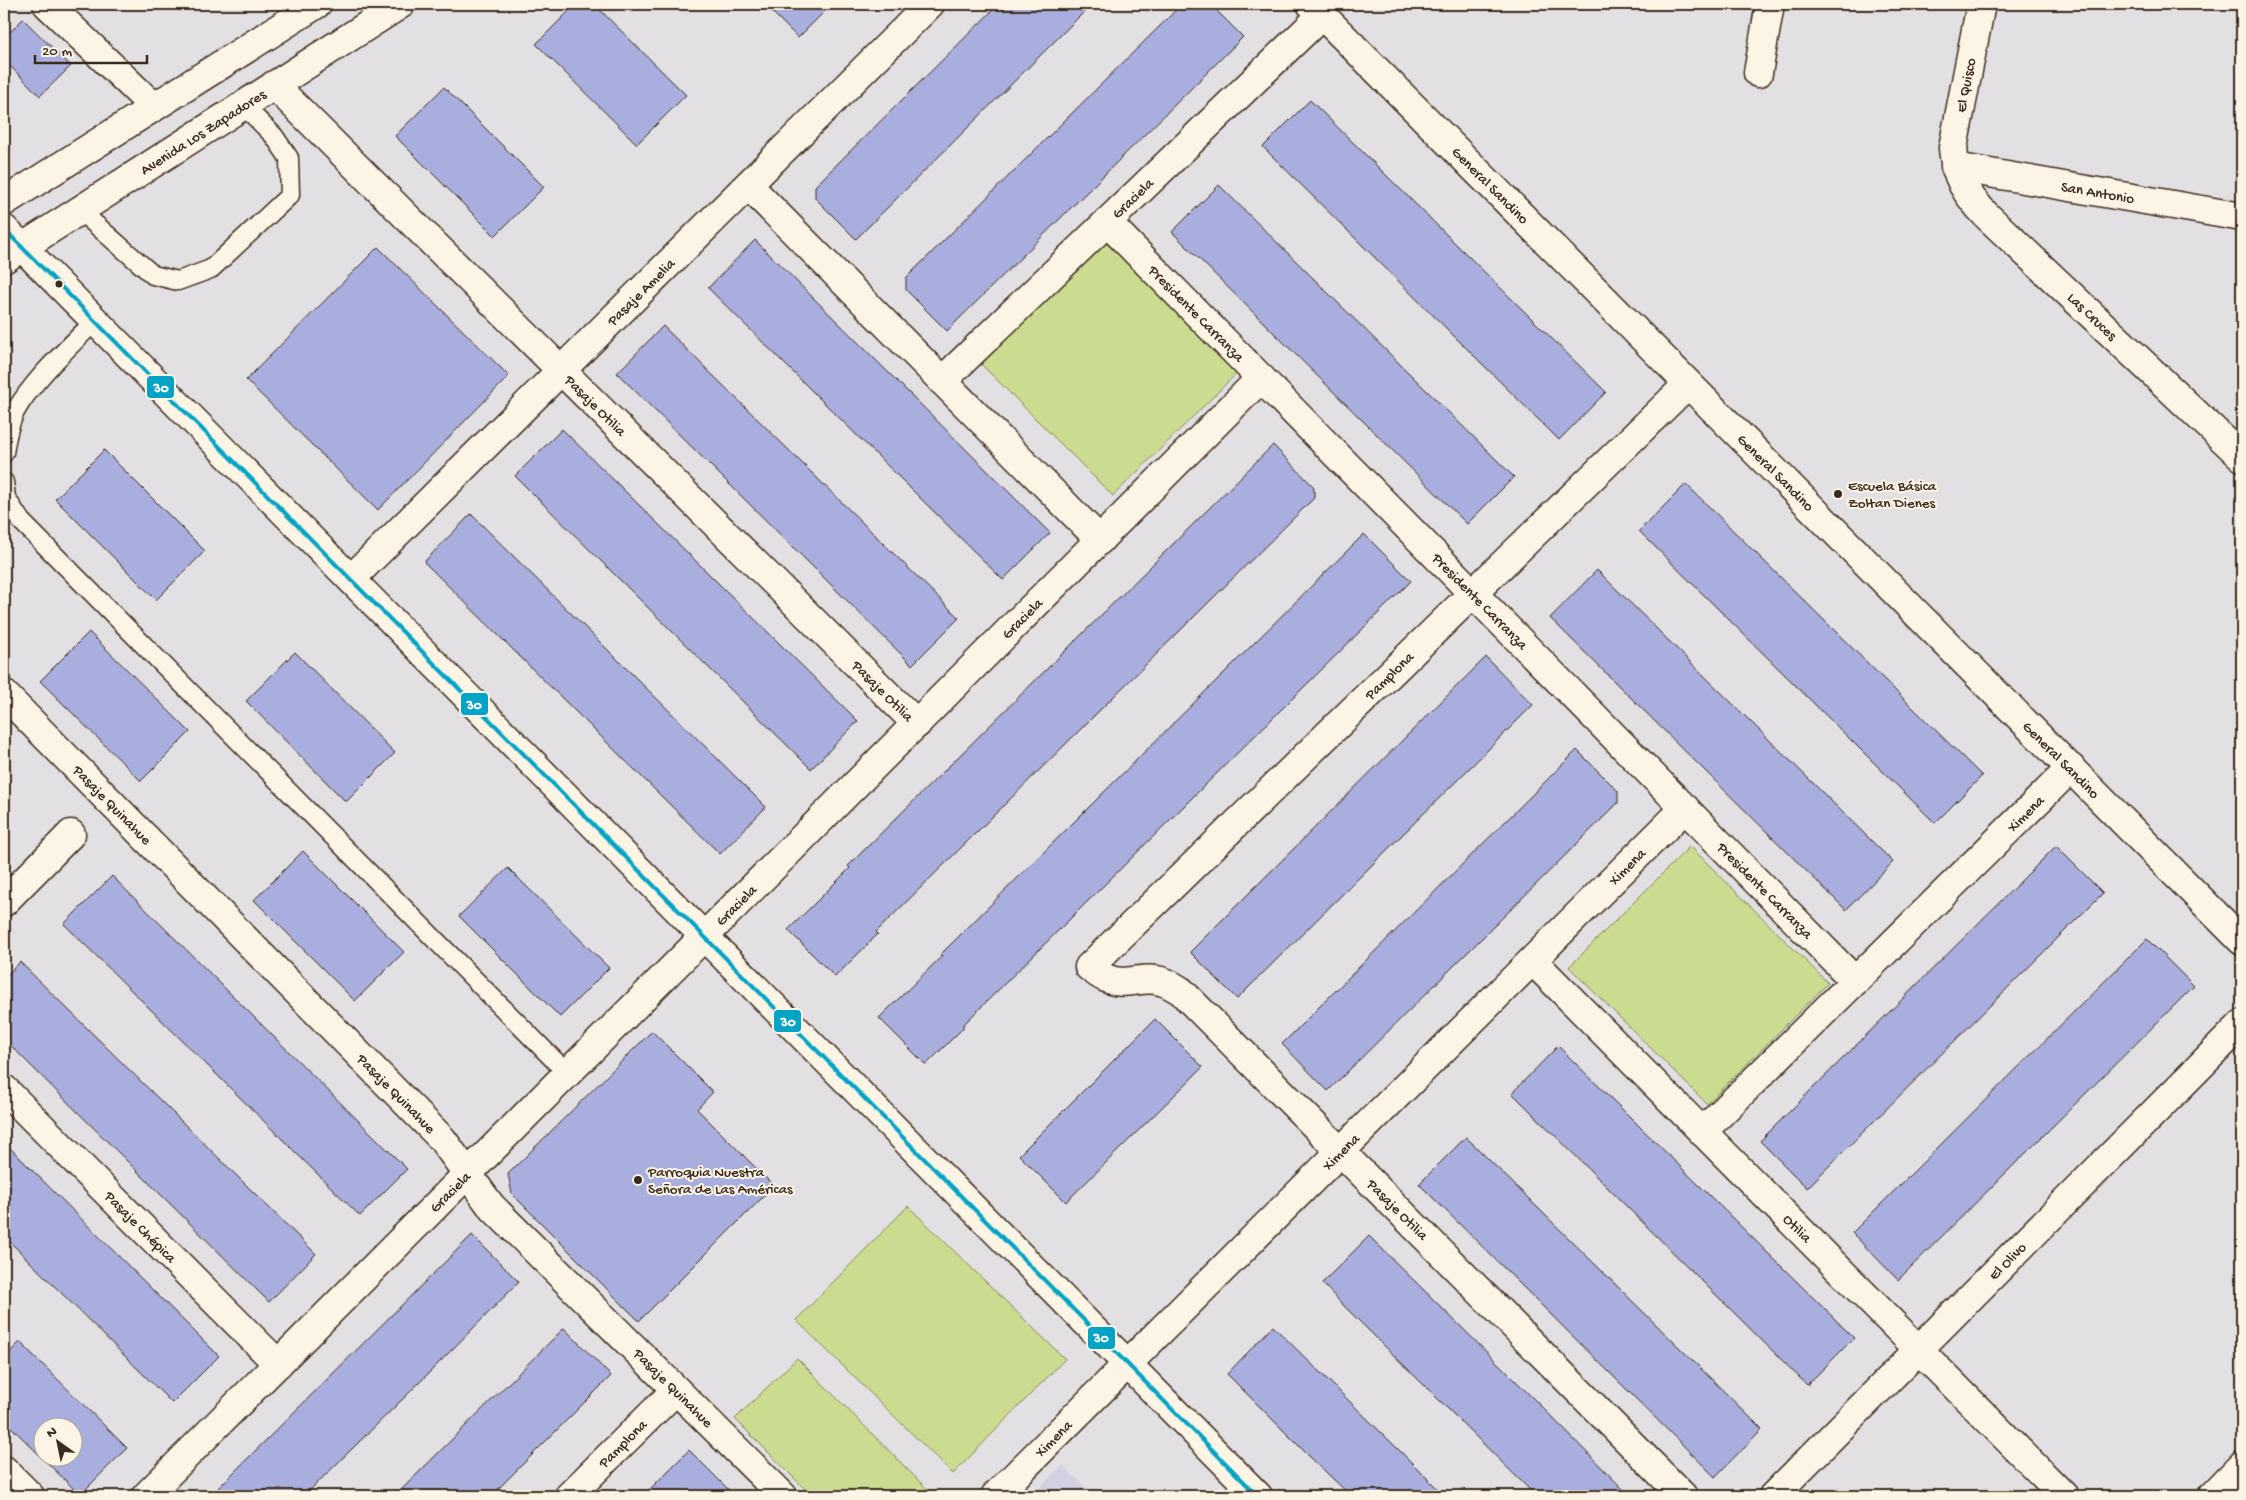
<svg xmlns="http://www.w3.org/2000/svg" width="2246" height="1500" font-family="'Gochi Hand',sans-serif">
<style>
.built{fill:#d1d1e2}
.green{fill:#cbdc90;stroke:#838357}
.building{fill:#a8aede;stroke:#3b2a1e;fill-rule:evenodd}
.lines{fill:none;stroke-linecap:round;stroke-linejoin:round}
.service-casing{stroke:#3b2a1e;stroke-width:21}
.minor-casing{stroke:#3b2a1e;stroke-width:31}
.tertiary-casing{stroke:#3b2a1e;stroke-width:31}
.secondary-casing{stroke:#3b2a1e;stroke-width:31}
.service{stroke:#fcf5e5;stroke-width:18}
.minor{stroke:#fcf5e5;stroke-width:28}
.tertiary{stroke:#fcf5e5;stroke-width:28}
.secondary{stroke:#fcf5e5;stroke-width:28}
.bus-1-casing{stroke:#fcf5e5;stroke-width:8}
.bus-1{stroke:#03a3c5;stroke-width:4}
.bus-dot{fill:#3b2a1e;stroke:#fcf5e5;stroke-width:2}
.labels{text-anchor:middle;stroke-width:4;stroke-linejoin:round;paint-order:stroke}
.street-label{font-size:15px;fill:#3b2a1e;stroke:#fcf5e5}
.poi-label{font-size:15px;fill:#3b2a1e;stroke:#fcf5e5;text-anchor:start}
.line-badge{stroke:#fcf5e5;stroke-width:2}
.badge-label{font-size:14px;text-anchor:middle;font-weight:bold;fill:#fff}
</style>
<rect width="100%" height="100%" fill="#e3e0e3"/>
<filter id="ink" filterUnits="userSpaceOnUse"><feTurbulence type="fractalNoise" baseFrequency=".02" numOctaves="2"/><feDisplacementMap in="SourceGraphic" scale="10" xChannelSelector="R" yChannelSelector="G"/><feConvolveMatrix kernelMatrix="1 2 1 2 8 2 1 2 1" color-interpolation-filters="sRGB"/></filter>
<g filter="url(#ink)">
<polygon class="built" points="1063,1465 1094,1496 1031,1496"/>
<g class="green">
<polygon points="1103,237 1238,372 1113,496 978,361"/>
<polygon points="1690,846 1828,983 1707,1104 1569,967"/>
<polygon points="908,1206 1065,1359 953,1474 796,1320"/>
<polygon points="797,1358 929,1491 924,1496 812,1496 735,1419"/>
</g>
<g class="building">
<polygon points="576,4 594,4 686,95 637,144 536,44"/>
<polygon points="764,4 832,4 798,38"/>
<polygon points="999,4 1092,4 856,239 815,198 815,186"/>
<polygon points="1182,4 1210,4 1243,37 947,331 906,290 906,278"/>
<polygon points="23,19 71,66 40,96 4,60 4,38"/>
<polygon points="444,87 544,187 495,236 395,136"/>
<polygon points="1310,100 1606,392 1559,440 1263,147"/>
<polygon points="1219,185 1514,477 1467,524 1172,232"/>
<polygon points="755,240 1050,533 1003,580 708,288"/>
<polygon points="378,247 509,376 378,510 246,380"/>
<polygon points="663,326 959,618 912,665 617,373"/>
<polygon points="562,429 858,721 811,769 515,476"/>
<polygon points="1273,445 1314,487 1314,498 876,932 878,934 835,977 788,930 850,868 848,866"/>
<polygon points="104,450 205,551 156,600 55,499"/>
<polygon points="1686,484 1982,776 1935,823 1639,531"/>
<polygon points="471,514 766,807 720,854 424,562"/>
<polygon points="1364,534 1411,581 963,1025 963,1028 926,1065 879,1018 942,956 940,955"/>
<polygon points="1597,570 1893,862 1846,910 1550,618"/>
<polygon points="89,632 190,732 141,781 40,681"/>
<polygon points="295,652 395,753 346,802 246,701"/>
<polygon points="1486,657 1533,705 1237,999 1190,952"/>
<polygon points="1577,750 1618,791 1618,803 1328,1091 1282,1044"/>
<polygon points="2056,846 2103,893 1807,1188 1760,1141"/>
<polygon points="303,851 404,952 355,1001 254,900"/>
<polygon points="508,868 609,968 560,1017 459,916"/>
<polygon points="112,876 407,1169 360,1216 64,924"/>
<polygon points="2147,939 2194,986 1898,1280 1852,1233"/>
<polygon points="20,962 316,1254 269,1302 4,1039 4,978"/>
<polygon points="1155,1019 1203,1067 1066,1202 1019,1155"/>
<polygon points="652,1031 713,1092 697,1109 774,1186 639,1321 512,1194 508,1174"/>
<polygon points="1558,1046 1854,1338 1807,1385 1512,1093"/>
<polygon points="1466,1137 1762,1429 1715,1477 1419,1184"/>
<polygon points="4,1142 219,1356 172,1403 4,1236"/>
<polygon points="472,1235 519,1282 413,1389 304,1496 210,1496"/>
<polygon points="1369,1236 1517,1382 1630,1496 1536,1496 1343,1305 1322,1283"/>
<polygon points="1273,1326 1400,1451 1445,1496 1351,1496 1309,1456 1227,1374"/>
<polygon points="564,1328 611,1376 491,1496 395,1496"/>
<path d="M20,1342L127,1448L80,1495L4,1420V1358ZM42,1428H72V1458H42Z"/>
<polygon points="689,1450 735,1496 643,1496"/>
</g>
<g class="lines">
<g class="service-casing">
<g id="service">
<polyline points="79,210 153,275 178,281 211,269 290,195 289,158 274,136 243,105"/>
<path d="M4,453C6,439 9,424 15,412C32,381 70,346 95,321"/>
<polyline points="4,482 6,498 21,521 568,1074"/>
</g>
</g>
<g class="minor-casing">
<g id="minor">
<polyline points="47,4 154,107"/>
<path id="s1" d="M1311,4L2242,941"/>
<path id="s2" d="M1981,4L1953,148C1955,177 1966,194 1986,215L2242,457"/>
<polyline points="1758,73 1770,4"/>
<path id="s3" d="M274,85L917,724"/>
<path id="s4" d="M1955,167L2242,217"/>
<polyline points="748,185 1100,540"/>
<path id="s5" d="M1107,222L1855,981"/>
<polyline points="22,247 1258,1496"/>
<path id="s6" d="M942,381L1322,15"/>
<path id="s7" d="M351,579L930,4"/>
<path id="s8" d="M4,694L442,1139L491,1206L783,1496"/>
<polyline points="4,902 71,834"/>
<path id="s9" d="M1533,961L2064,1496"/>
<path id="s10" d="M4,1089L278,1364"/>
<path id="s11" d="M1702,1132L2071,768"/>
<polyline points="4,1470 30,1496"/>
<path id="s12" d="M146,1496L1261,378"/>
<path id="s13" d="M569,1496L676,1390"/>
<path id="s14" d="M995,1496L1685,808"/>
<path id="s15" d="M1683,1496L1181,991C1173,986 1166,981 1156,980C1139,977 1123,987 1106,978C1100,976 1095,971 1089,967L1688,384"/>
<path id="s16" d="M1773,1496L2242,1024"/>
<polyline points="2212,1496 2242,1465"/>
</g>
</g>
<g class="tertiary-casing">
<polyline id="tertiary" points="4,229 22,247"/>
</g>
<g class="secondary-casing">
<g id="secondary">
<polyline points="4,202 317,4"/>
<path id="s17" d="M4,259L401,4"/>
</g>
</g>
<use href="#service" class="service"/>
<use href="#minor" class="minor"/>
<use href="#tertiary" class="tertiary"/>
<use href="#secondary" class="secondary"/>
<g class="bus-1-casing">
<polyline id="bus-1" points="4,229 1258,1496"/>
</g>
<use href="#bus-1" class="bus-1"/>
</g>
</g>
<g class="bus-dot">
<circle cx="59" cy="284" r="4.5"/>
<circle cx="1838" cy="494" r="5"/>
<circle cx="638" cy="1180" r="5"/>
</g>
<g class="labels">
<g class="street-label">
<text transform="translate(1965 85) rotate(-79)" y="5">El Quisco</text>
<text dy="5" stroke="none"><textPath href="#s17" startOffset="236">Avenida Los Zapadores</textPath></text>
<text dy="5" stroke="none"><textPath href="#s1" startOffset="255">General Sandino</textPath></text>
<text dy="5" stroke="none"><textPath href="#s4" startOffset="145">San Antonio</textPath></text>
<text dy="5" stroke="none"><textPath href="#s6" startOffset="264">Graciela</textPath></text>
<text dy="5" stroke="none"><textPath href="#s7" startOffset="408">Pasaje Amelia</textPath></text>
<text dy="5" stroke="none"><textPath href="#s5" startOffset="128">Presidente Carranza</textPath></text>
<text dy="5" stroke="none"><textPath href="#s2" startOffset="370">Las Cruces</textPath></text>
<text dy="5" stroke="none"><textPath href="#s3" startOffset="454">Pasaje Otilia</textPath></text>
<text dy="5" stroke="none"><textPath href="#s1" startOffset="660">General Sandino</textPath></text>
<text dy="5" stroke="none"><textPath href="#s5" startOffset="532">Presidente Carranza</textPath></text>
<text dy="5" stroke="none"><textPath href="#s12" startOffset="1240">Graciela</textPath></text>
<text dy="5" stroke="none"><textPath href="#s15" startOffset="1229">Pamplona</textPath></text>
<text dy="5" stroke="none"><textPath href="#s3" startOffset="859">Pasaje Otilia</textPath></text>
<text dy="5" stroke="none"><textPath href="#s1" startOffset="1065">General Sandino</textPath></text>
<text dy="5" stroke="none"><textPath href="#s8" startOffset="155">Pasaje Quinahue</textPath></text>
<text dy="5" stroke="none"><textPath href="#s11" startOffset="454">Ximena</textPath></text>
<text dy="5" stroke="none"><textPath href="#s14" startOffset="892">Ximena</textPath></text>
<text dy="5" stroke="none"><textPath href="#s5" startOffset="938">Presidente Carranza</textPath></text>
<text dy="5" stroke="none"><textPath href="#s12" startOffset="835">Graciela</textPath></text>
<text dy="5" stroke="none"><textPath href="#s8" startOffset="560">Pasaje Quinahue</textPath></text>
<text dy="5" stroke="none"><textPath href="#s14" startOffset="488">Ximena</textPath></text>
<text dy="5" stroke="none"><textPath href="#s12" startOffset="430">Graciela</textPath></text>
<text transform="translate(1398 1209) rotate(45)" y="5">Pasaje Otilia</text>
<text dy="5" stroke="none"><textPath href="#s10" startOffset="194">Pasaje Chépica</textPath></text>
<text dy="5" stroke="none"><textPath href="#s9" startOffset="376">Otilia</textPath></text>
<text dy="5" stroke="none"><textPath href="#s16" startOffset="332">El Olivo</textPath></text>
<text dy="5" stroke="none"><textPath href="#s8" startOffset="965">Pasaje Quinahue</textPath></text>
<text dy="5" stroke="none"><textPath href="#s14" startOffset="82">Ximena</textPath></text>
<text dy="5" stroke="none"><textPath href="#s13" startOffset="75">Pamplona</textPath></text>
</g>
<g class="poi-label">
<text x="1848" y="490">Escuela Básica<tspan x="1848" dy="17">Zoltan Dienes</tspan></text>
<text x="648" y="1176">Parroquia Nuestra<tspan x="648" dy="17">Señora de Las Américas</tspan></text>
</g>
</g>
<g class="line-badge">
<rect x="146" y="375" width="29" height="24" rx="5" fill="#03a3c5"/>
<rect x="460" y="692" width="29" height="24" rx="5" fill="#03a3c5"/>
<rect x="773" y="1009" width="29" height="24" rx="5" fill="#03a3c5"/>
<rect x="1087" y="1326" width="29" height="24" rx="5" fill="#03a3c5"/>
</g>
<g class="badge-label">
<text x="161" y="392">30</text>
<text x="474" y="709">30</text>
<text x="788" y="1026">30</text>
<text x="1101" y="1342">30</text>
</g>
<rect width="2246" height="1500" fill="none" stroke="#fcf5e5" stroke-width="20"/>
<rect x="10" y="10" width="2226" height="1480" fill="none" stroke="#3b2a1e" stroke-width="2" filter="url(#ink)"/>
<g transform="translate(58 1442) rotate(327)"><circle r="24" fill="#fcf5e5" stroke="#afa495"/>
<path d="M0-4L9 19L0 12L-9 19Z" fill="#3b2a1e"/>
<text y="-8" font-size="14" font-weight="bold" text-anchor="middle" fill="#3b2a1e">N</text>
</g>
<path d="M35 55v8h112v-8" fill="none" stroke="#3b2a1e" stroke-width="2.5"/>
<text x="42" y="55" font-size="15" fill="#3b2a1e" stroke="#fcf5e5" stroke-width="4" paint-order="stroke">20 m</text>
</svg>
